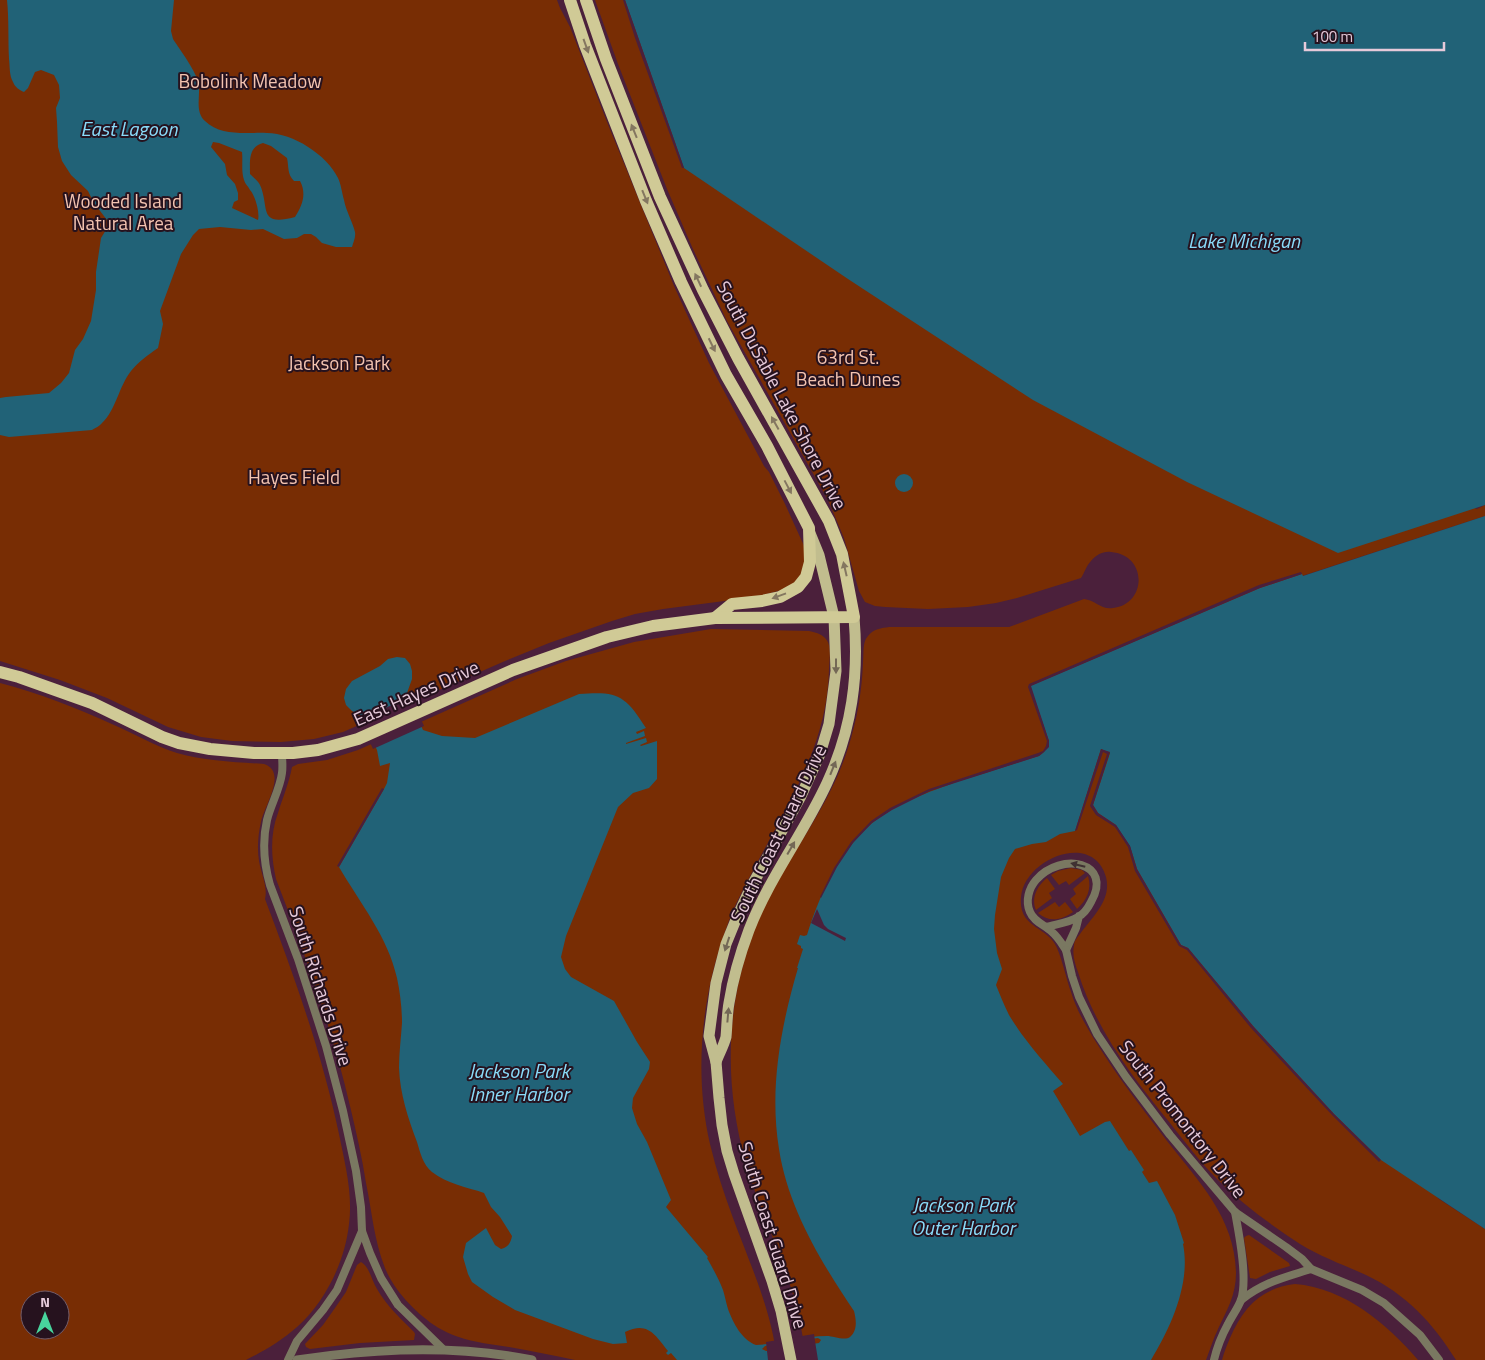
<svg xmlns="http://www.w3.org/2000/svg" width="1485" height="1360" font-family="'Titillium Web',sans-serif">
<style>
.green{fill:#782d04;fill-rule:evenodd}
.water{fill:#216277;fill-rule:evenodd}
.pier{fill:#4b203b}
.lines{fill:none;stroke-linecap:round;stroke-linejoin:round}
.minor{stroke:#7a7861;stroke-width:8}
.tertiary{stroke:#7a7861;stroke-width:9}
.primary{stroke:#c1bd8e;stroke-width:11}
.trunk{stroke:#d0ca96;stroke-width:12}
.oneway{fill:#847760}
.oneway2{fill:#746856}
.oneway3{fill:#3f3132}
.labels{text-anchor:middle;stroke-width:4;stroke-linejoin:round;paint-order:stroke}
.park-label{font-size:19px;fill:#f4c4b1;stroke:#26121e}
.street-label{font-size:19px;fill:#e6cada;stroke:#26121e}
.water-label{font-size:20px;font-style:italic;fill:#89dbf9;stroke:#26121e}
</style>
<rect width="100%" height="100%" fill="#4b203b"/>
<g class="green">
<polygon points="0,0 557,0 560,8 570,27 607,122 674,286 709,363 764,466 769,472 785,504 805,548 804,572 793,587 755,597 663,609 635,614 612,621 549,643 505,661 343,732 314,739 281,742 232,741 201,737 168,727 107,698 60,680 0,661"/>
<path d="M595,0H625L684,168L1477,509L1485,505V516L1302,576V574L1110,752L1116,825L1188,948L1439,1199L1485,1229V1360H1456C1433,1323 1406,1294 1366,1275C1344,1265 1321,1257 1300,1244C1271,1225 1242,1204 1217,1179C1200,1162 1185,1142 1170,1123C1133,1078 1095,1028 1078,972C1075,964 1072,954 1074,946C1074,941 1077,938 1080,934C1092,917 1112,900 1106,877C1093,830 1024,859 1021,897C1018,929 1048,926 1057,948C1063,962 1066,978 1071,992C1076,1009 1085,1024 1094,1039C1116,1075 1142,1108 1167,1141C1199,1182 1235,1218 1236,1273C1236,1295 1227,1310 1218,1329C1213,1339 1210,1350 1206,1360H807C803,1339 800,1318 794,1298C781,1252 759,1209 746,1164C724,1084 725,1008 754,931C778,866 828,814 848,748C857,720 862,691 863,662C864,654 862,642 868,636C873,629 882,628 889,627H1009L1084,599C1095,600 1101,610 1113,608C1147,604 1148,555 1111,552C1103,551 1096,555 1091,561C1086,566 1085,572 1081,578L1017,598L996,603L968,607L928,609L885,607L875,606L865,602L859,591L844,538L828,500L727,321L693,249L667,189L618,64Z"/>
<path d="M711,629L809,631C834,636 830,648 829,669C828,740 791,800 758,861C746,884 733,907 725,932C701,999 694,1074 710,1144C716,1169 724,1194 733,1218C750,1264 772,1311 777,1360H575C553,1355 531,1351 509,1347C482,1343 456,1340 434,1325C414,1311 394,1290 385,1268C374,1240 372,1212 366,1183C362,1157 356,1131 350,1106C332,1028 305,954 276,879C271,857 270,834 278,813C283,797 289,783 292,767L298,764L327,760L358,750L517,679L566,661L634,642Z"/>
<path d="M0,683C39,693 77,708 114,725C135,734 155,746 177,753C205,761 234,762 264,764C288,772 264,806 261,822C258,835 257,848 259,861C261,873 268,887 265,899C294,976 322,1053 339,1134C345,1164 353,1194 349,1224C345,1262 325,1302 297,1327C281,1341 264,1351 246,1360H0ZM30,1300H60V1330H30Z"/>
<polygon points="1071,868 1082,870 1085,873 1069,885 1066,881 1059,885 1051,875 1058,871"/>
<path d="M1088,876C1092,889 1087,900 1077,909L1070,899L1076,894L1073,889Z"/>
<path d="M1047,878L1055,889L1049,893L1052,898L1036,910C1031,898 1037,886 1047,878Z"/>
<path d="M1055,902L1059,907L1065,902L1073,912C1062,920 1049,923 1038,913Z"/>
<polygon points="1249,1235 1289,1263 1290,1266 1270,1272 1256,1279 1250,1278 1244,1238 1246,1236"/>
<path d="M361,1262C369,1266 372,1281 377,1289C387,1306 400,1318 414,1332L415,1334L414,1340L360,1343L310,1349L306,1347L305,1344L323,1325L335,1308L346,1292L357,1265Z"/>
<path d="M1295,1284C1345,1288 1387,1324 1418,1360H1222C1224,1352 1227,1345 1230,1338C1243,1308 1261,1288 1295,1284Z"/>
</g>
<g class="water">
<path d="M7,0H174L171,31L173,39C180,50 197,72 199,85C200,97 195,112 205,121C221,137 247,132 267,133C293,133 327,155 338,178C341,184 342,193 344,200C346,211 353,223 355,232C356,237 353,243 352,247H336L322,243L316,237L311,234H304L297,238L284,239L263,229L251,230L220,227L199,229L193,235L181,254L160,311L163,324L158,348C148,355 139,361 131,371C119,386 116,410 102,423C100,426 95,428 92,430L9,437L0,435V398L6,397L49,393L61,383L69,373L75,350L83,339L91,321L96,290V272L101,238L109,225L107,220L94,203L88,191L71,175L62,161L58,147L57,122L56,108L60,98L59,85L54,75L41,70L35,72L28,88L24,92C19,90 15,87 13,82C9,75 10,66 9,59C8,39 9,19 7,0ZM213,142L219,143L242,152C243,162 241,171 244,180C245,184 248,186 250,190C255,195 260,213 258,220L232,208L234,202L238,200V193L235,184L227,175L225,164L211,147ZM263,143L271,146L287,158C289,167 287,174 294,181H300C307,194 302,206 295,217C257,227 270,207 260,185C258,181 253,177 250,174C250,161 248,147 263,143Z"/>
<polygon points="625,0 1485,0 1485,505 1338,553 1187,482 1033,400 848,279 684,168"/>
<circle cx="904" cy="483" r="9"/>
<path d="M1485,516V1229L1381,1160L1334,1114L1253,1026L1188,948L1181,945L1137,869L1130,846L1116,825L1098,813L1093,805L1110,753L1101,749L1075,831L1060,834L1046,842L1032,844L1015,849L1009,858L1001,877L995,915L994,929L997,953L1002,969L996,985C1000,995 1004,1005 1009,1015C1024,1040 1044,1062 1063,1084L1053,1091L1080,1136L1105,1122L1110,1121L1129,1151L1131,1150L1144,1170L1142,1172L1149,1183L1157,1181L1175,1215L1184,1243L1183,1244C1191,1283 1171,1327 1151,1360H677L671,1353L668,1355L666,1353L668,1351C655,1335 648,1321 625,1332L627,1343L613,1344L593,1339L515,1310L493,1297L472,1282L468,1274L463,1257L466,1243L486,1228L495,1245L501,1249C508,1248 511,1242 512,1236L500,1217L491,1207L484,1193C467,1187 447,1184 432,1172C423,1165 420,1152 417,1142C408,1118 400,1094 399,1068C399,1053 401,1038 402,1023C402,1008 400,992 397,978C388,937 360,903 339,867L384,789L387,783L390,763L380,766L377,750L360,715L352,711L346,705L344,698L346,689L352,681L380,666L388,659L397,657L405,658L410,664L412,671V679L407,693L423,730L442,736L475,738L579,694C618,691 625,695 646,728L636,732L637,734L644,731L645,736L626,743V744L646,738L647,742L640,745L641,746L657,741V779L649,788L633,793L618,807L566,936L561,957L565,969L571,977L614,1001L637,1042L650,1062L649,1069L633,1098L632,1108L637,1124L647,1142L671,1200L666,1207L708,1257L707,1258C713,1269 719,1279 723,1290C725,1296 726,1303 728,1309C733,1323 742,1340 756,1345C780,1344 803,1336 827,1336C833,1336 845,1341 850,1337C858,1330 856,1319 854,1311C821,1262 788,1208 779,1149C769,1088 781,1026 798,968H797L803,949L801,948V946L797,944L800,935L804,936L807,935C819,896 839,852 871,824C896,803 929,792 959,781C986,773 1012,764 1039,756L1044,752L1049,741L1030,686L1260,588L1302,574L1303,576ZM818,1338L821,1340L819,1343L766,1351L762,1349L765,1346Z"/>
</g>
<g class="pier">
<polygon points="623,0 625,0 684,168 682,168 635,38"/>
<polygon points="1301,572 1302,574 1260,588 1031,686 1049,741 1049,747 1044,752 1039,756 930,791 892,810 872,823 853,843 837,867 821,898 820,897 834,868 851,842 871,821 890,808 929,789 1038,753 1043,751 1046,746 1047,741 1028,687 1029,684 1259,585"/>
<polygon points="411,697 424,726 373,749 359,719"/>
<polygon points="1101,749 1110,752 1093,805 1098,813 1116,825 1130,846 1137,869 1181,945 1188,948 1253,1026 1334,1114 1381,1160 1379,1162 1332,1115 1251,1028 1187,950 1179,946 1135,871 1128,847 1115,827 1096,815 1090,806 1107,754 1103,752 1077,830 1075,831"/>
<polygon points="382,788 384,789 339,867 337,866"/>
<polygon points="817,909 824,925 828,929 846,938 845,941 811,923"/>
<polygon points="814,1334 815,1341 767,1348 815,1341 818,1360 768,1360 766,1342"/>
</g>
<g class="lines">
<g class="minor">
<path d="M282,753C282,760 283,766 282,773C280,789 271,804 267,820C262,842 264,864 270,885L298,959L326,1046L343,1111L356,1171L361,1207L362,1231L370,1253L381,1278L398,1305L443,1349"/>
<path d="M1046,927C1056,924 1069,923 1078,917C1084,914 1088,908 1091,902C1114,862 1061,851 1036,880C1029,888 1025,901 1030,912C1034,922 1045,925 1052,932C1058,937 1062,944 1066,950L1076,928L1079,916"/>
<polyline points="1066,950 1072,976 1079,997 1097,1034 1126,1077 1170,1135 1235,1212 1286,1247 1302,1259 1311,1269 1362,1290 1384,1303 1420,1335 1439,1360"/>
<path d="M1241,1300C1264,1282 1283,1278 1311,1269"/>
<polyline points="288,1360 297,1341 323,1310 337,1290 362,1231"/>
<path d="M1214,1360C1217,1347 1222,1335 1228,1324C1232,1316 1238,1308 1241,1300C1248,1279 1239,1234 1235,1212"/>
</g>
<path class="tertiary" d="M297,1360C375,1348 454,1344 532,1360"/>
<g class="primary">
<path d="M716,1062C719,1054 724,1045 726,1037C727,1026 727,1014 729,1003C733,978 740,954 749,930C769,878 804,833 827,783C852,729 859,676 854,617"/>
<polyline points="791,1360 781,1311 772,1281 734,1174 727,1151 722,1125 719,1098 716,1062 709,1036 716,983 726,944 737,917 750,889 801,796 820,754 829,724 836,671 834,617 819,555 810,533"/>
</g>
<g class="trunk">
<polyline points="570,0 585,45 646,201 681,282 726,375 767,446 809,528 810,562 806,577 798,587 780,597 762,601 732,604 715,618"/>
<polyline points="0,672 19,677 92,703 162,737 179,743 210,749 254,753 293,753 318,750 358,739 513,670 607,637 653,626 715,618 854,617 842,554 829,521 738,358 703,290 660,197 606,59 586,0"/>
</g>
</g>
<defs><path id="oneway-solid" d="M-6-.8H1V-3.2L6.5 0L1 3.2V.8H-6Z" transform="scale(1.25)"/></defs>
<g class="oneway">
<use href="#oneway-solid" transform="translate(586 46) rotate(70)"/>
<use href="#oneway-solid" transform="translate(634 131) rotate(-112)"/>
<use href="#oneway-solid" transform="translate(645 197) rotate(68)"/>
<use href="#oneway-solid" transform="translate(698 280) rotate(-115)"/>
<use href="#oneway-solid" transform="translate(712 345) rotate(64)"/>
<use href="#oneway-solid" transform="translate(775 423) rotate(-119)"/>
<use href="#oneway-solid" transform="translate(788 487) rotate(62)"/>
<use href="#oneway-solid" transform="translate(845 569) rotate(-103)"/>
<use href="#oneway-solid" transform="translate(779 596) rotate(160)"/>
</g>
<g class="oneway2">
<use href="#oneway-solid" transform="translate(836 666) rotate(90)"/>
<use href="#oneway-solid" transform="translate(833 768) rotate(-68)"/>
<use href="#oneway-solid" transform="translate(791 848) rotate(-60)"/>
<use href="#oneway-solid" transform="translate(727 944) rotate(108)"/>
<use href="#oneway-solid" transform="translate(728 1015) rotate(-85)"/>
</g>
<use class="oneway3" href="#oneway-solid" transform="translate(1078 865) rotate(-166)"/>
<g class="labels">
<g class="park-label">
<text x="250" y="88">Bobolink Meadow</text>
<text x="123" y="208">Wooded Island<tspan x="123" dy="22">Natural Area</tspan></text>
<text x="848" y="364">63rd St.<tspan x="848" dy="22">Beach Dunes</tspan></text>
<text x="339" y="370">Jackson Park</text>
<text x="294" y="484">Hayes Field</text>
</g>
<g class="street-label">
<text transform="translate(782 395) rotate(62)" y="7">South DuSable Lake Shore Drive</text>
<text transform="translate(416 693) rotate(-24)" y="7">East Hayes Drive</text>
<text transform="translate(778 833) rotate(-64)" y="7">South Coast Guard Drive</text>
<text transform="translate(321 986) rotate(72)" y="7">South Richards Drive</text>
<text transform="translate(1183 1119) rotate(52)" y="7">South Promontory Drive</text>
<text transform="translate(773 1235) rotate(73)" y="7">South Coast Guard Drive</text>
</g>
<g class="water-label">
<text x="129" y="136">East Lagoon</text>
<text x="1244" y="248">Lake Michigan</text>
<text x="519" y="1078">Jackson Park<tspan x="519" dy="23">Inner Harbor</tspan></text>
<text x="963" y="1212">Jackson Park<tspan x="963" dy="23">Outer Harbor</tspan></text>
</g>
</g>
<g transform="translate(45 1315)"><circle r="24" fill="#26121e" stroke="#735c69"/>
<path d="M0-4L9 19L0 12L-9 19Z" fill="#48d49d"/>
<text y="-8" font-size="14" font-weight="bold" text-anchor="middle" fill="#e6cada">N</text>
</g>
<path d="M1305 42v8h139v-8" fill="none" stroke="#e6cada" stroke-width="2.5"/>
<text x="1312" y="42" font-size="15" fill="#e6cada" stroke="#26121e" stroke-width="4" paint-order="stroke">100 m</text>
</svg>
